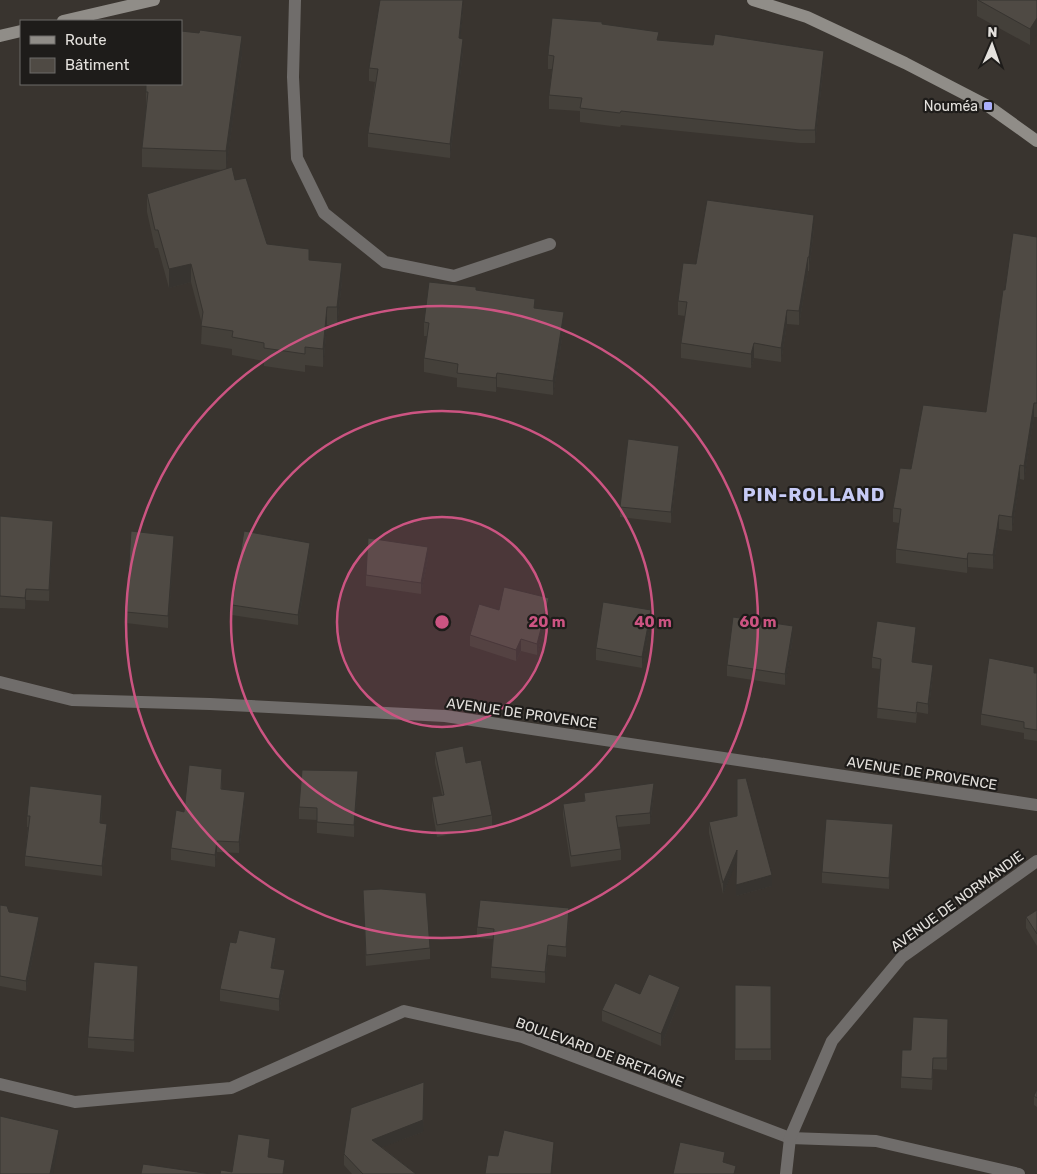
<svg xmlns="http://www.w3.org/2000/svg" width="1037" height="1174" font-family="Rubik,sans-serif">
<style>
.lines{fill:none;stroke-linecap:round;stroke-linejoin:round}
.lane{stroke:#706d6b;stroke-width:12}
.street{stroke:#706d6b;stroke-width:12}
.secondary{stroke:#908d88;stroke-width:12}
.wall{fill:#44403a}
.shaded-wall{fill:#373430}
.building{fill:#4f4a44;stroke:#373430}
.ring{fill:none;stroke:#cc5482;stroke-width:2.5}
.poi-dot{fill:#abaffb;stroke:#1e1c1a;stroke-width:2}
.labels{text-anchor:middle;stroke-width:4.5;stroke-linejoin:round;paint-order:stroke}
.poi-label{font-size:14px;fill:#e4e1dd;stroke:#1e1c1a;text-anchor:end}
.street-label{font-size:14px;fill:#e4e1dd;stroke:#1e1c1a}
.district-label{font-size:19px;font-weight:bold;letter-spacing:1px;fill:#c7cbf6;stroke:#1e1c1a}
.centre{fill:#cc5482;stroke:#1e1c1a;stroke-width:2.5}
.ring-label{font-size:15px;text-anchor:middle;font-weight:bold;fill:#cc5482;stroke:#1e1c1a;stroke-width:4.5;stroke-linejoin:round;paint-order:stroke}
</style>
<rect width="100%" height="100%" fill="#39342f"/>
<g class="lines">
<polyline class="lane" points="295,0 293,77 297,158 324,213 385,262 454,276 550,244"/>
<g class="street">
<polyline points="0,682 72,700 210,704 445,716 1037,805"/>
<polyline points="0,1084 75,1102 231,1088 404,1011 522,1037 790,1138 876,1141 1019,1174"/>
<polyline points="786,1174 790,1138 832,1041 902,957 1037,861"/>
</g>
<g class="secondary">
<polyline points="753,0 807,17 905,63 988,106 1037,141"/>
<polyline points="63,21 154,0"/>
<polyline points="0,36 21,31"/>
</g>
</g>
<g class="wall">
<polygon points="977,0 1037,0 1030,45 977,16"/>
<polygon points="463,13 460,38 463,52 450,158 368,147 368,133 375,82 369,81 369,68"/>
<polygon points="602,24 659,40 824,64 815,143 800,143 621,125 620,127 580,122 580,111 549,109 549,95 552,69 548,69 548,55"/>
<polygon points="242,55 226,169 235,180 267,244 309,260 342,281 337,326 327,325 323,367 305,365 305,372 264,366 264,361 232,355 232,349 201,344 202,324 191,282 169,288 158,248 155,248 147,212 147,194 224,170 142,167 142,148 146,111 146,92"/>
<polygon points="814,229 809,271 808,271 799,325 787,324 781,362 754,358 751,368 681,358 681,343 685,316 678,315 678,301 696,264"/>
<polygon points="1037,237 1037,417 1034,417 1024,480 1020,479 1012,531 999,529 993,569 968,567 967,573 896,563 896,549 899,523 893,522 893,508 911,469 986,412 1005,290"/>
<polygon points="476,290 535,308 564,326 553,395 497,387 496,392 457,387 457,378 424,372 424,358 427,336 424,336 424,322"/>
<polygon points="679,456 671,523 620,517 620,507"/>
<polygon points="0,516 53,533 49,601 26,600 25,609 0,608"/>
<polygon points="174,547 168,628 126,623 126,612"/>
<polygon points="310,553 298,625 232,615 232,605"/>
<polygon points="428,558 421,594 366,586 366,575"/>
<polygon points="549,609 537,655 521,651 516,661 470,646 470,635 499,610"/>
<polygon points="651,621 642,668 596,660 596,648"/>
<polygon points="916,637 913,662 933,675 928,714 917,712 916,723 877,718 880,669 872,668 872,657"/>
<polygon points="793,638 785,685 727,676 727,665"/>
<polygon points="1034,673 1037,673 1037,741 1024,739 1024,733 981,725 981,714"/>
<polygon points="435,752 466,763 492,815 492,826 437,837 432,809 432,797 442,795 435,763"/>
<polygon points="222,781 222,789 245,804 239,853 217,852 215,867 171,860 171,848 184,812"/>
<polygon points="358,783 354,837 317,833 317,820 299,819 299,807"/>
<polygon points="584,793 654,794 650,824 618,827 621,849 621,860 571,867 563,815 563,804 584,802"/>
<polygon points="102,805 101,823 107,834 102,876 25,866 25,856 28,827 27,827 27,816"/>
<polygon points="709,822 772,886 736,896 736,862 723,894 709,833"/>
<polygon points="893,836 889,889 822,883 822,872"/>
<polygon points="363,890 430,948 430,959 366,966"/>
<polygon points="0,905 9,912 39,927 26,991 0,986"/>
<polygon points="1037,910 1037,946 1026,928 1026,917"/>
<polygon points="569,919 566,957 548,955 545,983 491,978 491,967 493,939 477,938 477,927"/>
<polygon points="276,950 273,968 285,981 279,1011 220,1001 220,989"/>
<polygon points="138,977 134,1052 88,1048 88,1037"/>
<polygon points="735,985 771,986 771,1060 735,1060"/>
<polygon points="640,994 680,999 661,1046 602,1021 602,1010"/>
<polygon points="948,1019 947,1070 933,1069 932,1090 901,1088 901,1077 911,1050"/>
<polygon points="1037,1089 1037,1107 1034,1105 1034,1096"/>
<polygon points="424,1093 423,1132 382,1147 416,1174 352,1174 344,1165 344,1154"/>
</g>
<g class="shaded-wall">
<polygon points="463,0 463,13 459,52 459,38"/>
<polygon points="1037,18 1037,34 1030,45 1030,29"/>
<polygon points="242,36 242,55 226,170 226,151"/>
<polygon points="463,39 463,52 450,158 450,144"/>
<polygon points="824,51 824,64 815,143 815,130"/>
<polygon points="814,215 814,229 809,271 809,257"/>
<polygon points="808,257 808,271 799,325 799,311"/>
<polygon points="342,263 342,281 337,326 337,307"/>
<polygon points="191,264 191,282 169,288 169,269"/>
<polygon points="327,307 327,325 323,367 323,349"/>
<polygon points="787,310 787,324 781,362 781,348"/>
<polygon points="564,312 564,326 553,395 553,381"/>
<polygon points="754,343 754,358 751,368 751,354"/>
<polygon points="497,373 497,387 496,392 496,378"/>
<polygon points="1034,403 1034,417 1024,480 1024,466"/>
<polygon points="679,446 679,456 671,523 671,512"/>
<polygon points="1020,465 1020,479 1012,531 1012,517"/>
<polygon points="999,515 999,529 993,569 993,555"/>
<polygon points="53,521 53,533 49,601 49,590"/>
<polygon points="174,536 174,547 168,628 168,616"/>
<polygon points="310,543 310,553 298,625 298,615"/>
<polygon points="428,547 428,558 421,594 421,583"/>
<polygon points="968,553 968,567 967,573 967,559"/>
<polygon points="26,589 26,600 25,609 25,598"/>
<polygon points="549,598 549,609 537,655 537,644"/>
<polygon points="651,610 651,621 642,668 642,657"/>
<polygon points="793,626 793,638 785,685 785,674"/>
<polygon points="916,627 916,637 912,672 912,662"/>
<polygon points="521,639 521,651 516,661 516,650"/>
<polygon points="933,665 933,675 928,714 928,704"/>
<polygon points="358,771 358,783 354,837 354,825"/>
<polygon points="654,783 654,794 650,824 650,813"/>
<polygon points="245,792 245,804 239,853 239,842"/>
<polygon points="102,795 102,805 100,833 100,823"/>
<polygon points="107,824 107,834 102,876 102,866"/>
<polygon points="893,824 893,836 889,889 889,878"/>
<polygon points="217,841 217,852 215,867 215,855"/>
<polygon points="737,850 737,861 723,894 723,883"/>
<polygon points="772,875 772,886 736,896 736,885"/>
<polygon points="569,908 569,919 566,957 566,947"/>
<polygon points="39,917 39,927 26,991 26,981"/>
<polygon points="276,938 276,950 271,979 271,968"/>
<polygon points="548,945 548,955 545,983 545,972"/>
<polygon points="138,966 138,977 134,1052 134,1040"/>
<polygon points="285,970 285,981 279,1011 279,999"/>
<polygon points="680,987 680,999 661,1046 661,1034"/>
<polygon points="424,1082 423,1132 372,1151 372,1140"/>
<polygon points="59,1130 59,1141 53,1174 50,1174"/>
<polygon points="554,1142 554,1152 552,1174 551,1174"/>
</g>
<g class="building">
<polygon points="380,0 463,0 459,38 463,39 450,144 368,133 378,69 369,68"/>
<polygon points="978,0 1037,0 1037,18 1030,29"/>
<polygon points="552,18 602,22 602,24 659,32 657,40 713,45 715,34 824,51 815,130 800,130 621,111 620,113 580,108 582,98 549,95 554,56 548,55"/>
<polygon points="200,30 242,36 226,151 142,148 148,92 146,92 146,84 181,84 181,31 199,33"/>
<polygon points="232,167 235,180 246,178 267,244 309,249 309,260 342,263 337,307 327,307 323,349 305,347 305,354 264,348 264,343 232,337 233,331 201,326 203,312 191,264 169,269 158,230 155,230 147,194"/>
<polygon points="707,200 814,215 809,257 808,257 799,311 787,310 781,348 754,343 751,354 681,343 687,302 678,301 683,263 696,264"/>
<polygon points="1013,233 1037,237 1037,403 1034,403 1024,466 1020,465 1012,517 999,515 993,555 968,553 967,559 896,549 901,509 893,508 900,468 911,469 923,405 986,412 1003,290 1005,290"/>
<polygon points="429,282 476,287 476,290 535,299 534,308 564,312 553,381 497,373 496,378 457,373 458,364 424,358 429,323 424,322"/>
<polygon points="628,439 679,446 671,512 620,507"/>
<polygon points="0,516 53,521 49,590 26,589 25,598 0,596"/>
<polygon points="131,531 174,536 168,616 126,612"/>
<polygon points="244,531 310,543 298,615 232,605"/>
<polygon points="368,538 428,547 421,583 366,575"/>
<polygon points="504,587 549,598 537,644 521,639 516,650 470,635 479,604 499,610"/>
<polygon points="603,602 651,610 642,657 596,648"/>
<polygon points="733,617 793,626 785,674 727,665"/>
<polygon points="877,621 916,627 912,662 933,665 928,704 917,702 916,713 877,708 881,659 872,657"/>
<polygon points="989,658 1034,667 1034,673 1037,673 1037,730 1024,728 1024,722 981,714"/>
<polygon points="463,746 466,763 481,760 492,815 437,825 432,797 444,795 435,752"/>
<polygon points="189,765 222,769 221,789 245,792 239,842 217,841 215,855 171,848 176,810 184,812"/>
<polygon points="302,770 358,771 354,825 317,822 317,808 299,807"/>
<polygon points="746,778 772,875 736,885 737,850 723,883 709,822 737,816 737,779"/>
<polygon points="654,783 650,813 616,816 621,849 571,856 563,804 585,801 584,793"/>
<polygon points="30,786 102,795 100,823 107,824 102,866 25,856 30,816 27,816"/>
<polygon points="826,819 893,824 889,878 822,872"/>
<polygon points="381,889 426,893 430,948 366,955 363,890"/>
<polygon points="480,900 569,908 566,947 548,945 545,972 491,967 494,929 477,927"/>
<polygon points="0,905 7,906 9,912 39,917 26,981 0,976"/>
<polygon points="1037,910 1037,934 1026,917"/>
<polygon points="239,930 276,938 271,968 285,970 279,999 220,989 230,942 236,943"/>
<polygon points="94,962 138,966 134,1040 88,1037"/>
<polygon points="649,974 680,987 661,1034 602,1010 615,983 640,994"/>
<polygon points="735,985 771,986 771,1049 735,1049"/>
<polygon points="913,1017 948,1019 947,1058 933,1058 932,1079 901,1077 902,1050 911,1050"/>
<polygon points="424,1082 423,1120 372,1140 416,1174 363,1174 344,1154 351,1108"/>
<polygon points="1037,1089 1037,1098 1034,1096"/>
<polygon points="0,1116 59,1130 50,1174 0,1174"/>
<polygon points="504,1130 554,1142 551,1174 485,1174 488,1155 498,1156"/>
<polygon points="238,1134 270,1139 268,1157 285,1160 283,1174 220,1174 221,1170 232,1172"/>
<polygon points="680,1142 725,1152 723,1162 736,1166 734,1174 673,1174"/>
<polygon points="143,1164 211,1174 141,1174"/>
</g>
<circle cx="442" cy="622" r="105" fill="#cc5482" fill-opacity=".12"/>
<g class="ring">
<circle cx="442" cy="622" r="105"/>
<circle cx="442" cy="622" r="211"/>
<circle cx="442" cy="622" r="316"/>
</g>
<rect class="poi-dot" x="983" y="101" width="10" height="10" rx="2.5"/>
<g class="labels">
<g class="poi-label">
<text x="978" y="111">Nouméa</text>
</g>
<g class="street-label">
<text transform="translate(522 713) rotate(8)" y="5">AVENUE DE PROVENCE</text>
<text transform="translate(922 773) rotate(9)" y="5">AVENUE DE PROVENCE</text>
<text transform="translate(957 901) rotate(-36)" y="5">AVENUE DE NORMANDIE</text>
<text transform="translate(600 1052) rotate(20)" y="5">BOULEVARD DE BRETAGNE</text>
</g>
<g class="district-label">
<text x="814" y="501">PIN-ROLLAND</text>
</g>
</g>
<circle cx="442" cy="622" r="8" class="centre"/>
<g class="ring-label">
<text x="547" y="627">20 m</text>
<text x="653" y="627">40 m</text>
<text x="758" y="627">60 m</text>
</g>
<rect x="20" y="20" width="162" height="65" fill="#1e1c1a" stroke="#6d6b68"/>
<rect x="30" y="36" width="25" height="8" fill="#908d88" stroke="#6d6b68"/>
<text x="65" y="45" font-size="15" fill="#e4e1dd">Route</text>
<rect x="30" y="58" width="25" height="15" fill="#4f4a44" stroke="#6d6b68"/>
<text x="65" y="70" font-size="15" fill="#e4e1dd">Bâtiment</text>
<g transform="translate(992 45) rotate(2)" stroke="#1e1c1a" stroke-width="4" paint-order="stroke">
<path d="M0-4L9 19L0 12L-9 19Z" fill="#e4e1dd"/>
<text y="-8" font-size="14" font-weight="bold" text-anchor="middle" fill="#e4e1dd">N</text>
</g>
</svg>
